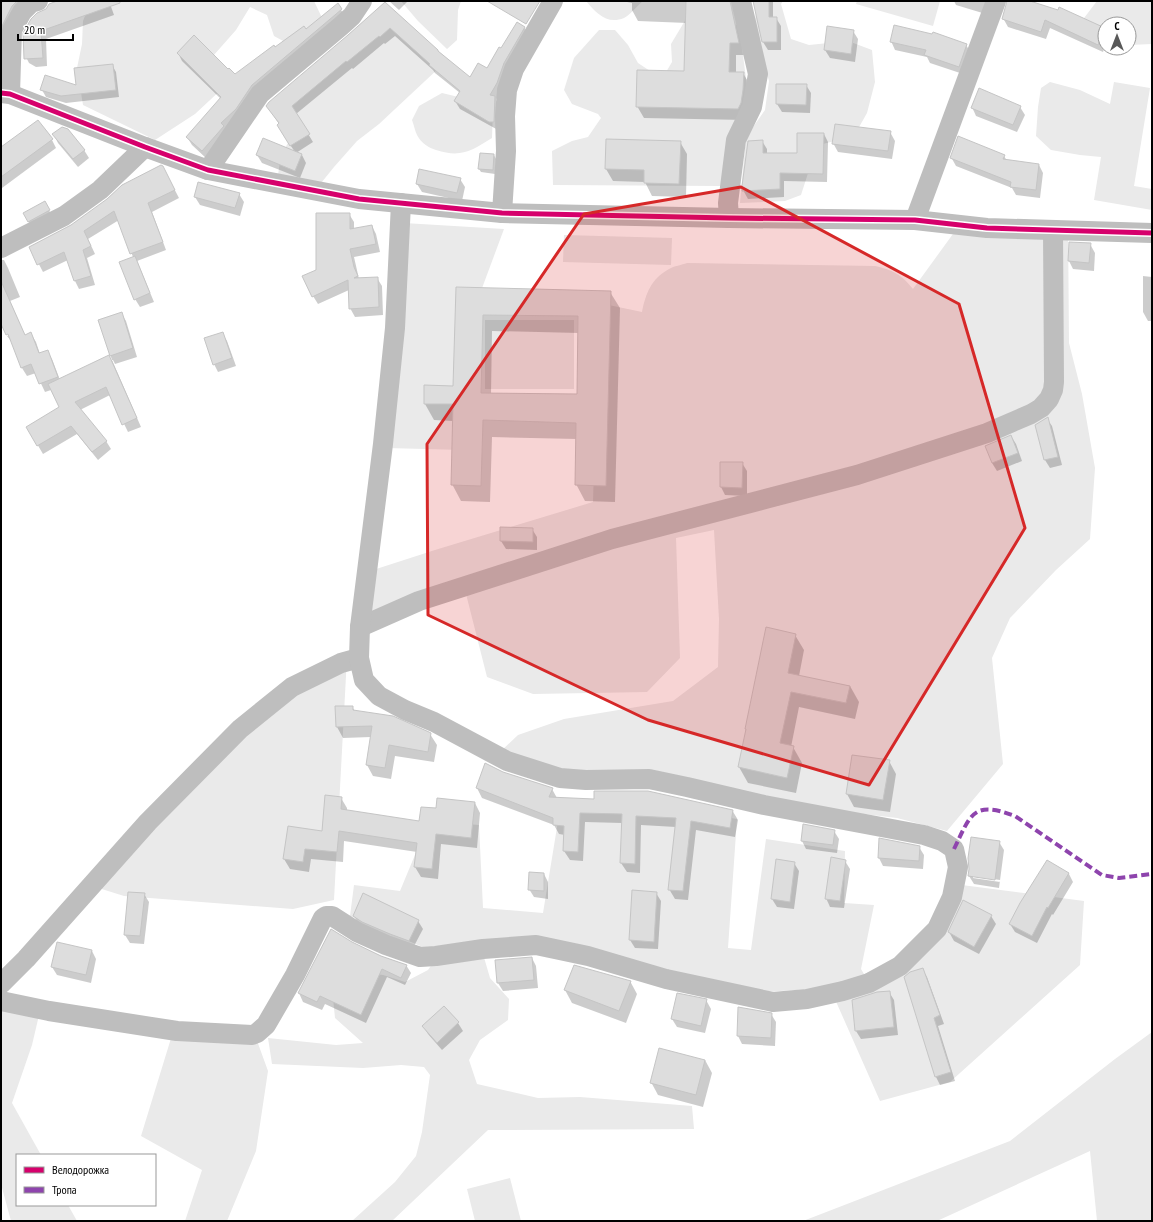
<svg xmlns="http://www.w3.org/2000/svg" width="1153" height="1222" font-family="'PT Sans Narrow',sans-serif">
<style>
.green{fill:#eaeaea}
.shadow{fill:#0003;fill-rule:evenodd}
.building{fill:#ddd;stroke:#c5c5c5;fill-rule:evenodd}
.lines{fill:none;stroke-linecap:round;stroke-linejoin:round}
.minor{stroke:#bebebe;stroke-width:20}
.quiet{stroke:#8e44ad;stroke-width:4;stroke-dasharray:8 4;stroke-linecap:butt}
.cycleway-casing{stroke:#fff;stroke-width:8}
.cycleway{stroke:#d6006c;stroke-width:5}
.marked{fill:#d62828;fill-opacity:0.2;stroke:#d62828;stroke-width:3;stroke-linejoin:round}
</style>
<rect width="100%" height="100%" fill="#fff"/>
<g class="green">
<polygon points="91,1 314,1 324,22 294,47 274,36 267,15 250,7 236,30 206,64 224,87 195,114 155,140 83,105 77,68 82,44 83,21"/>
<polygon points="401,1 461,1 458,10 457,40 447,49 418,21"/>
<path d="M586,1H643C638,5 629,16 624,18C607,25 596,13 586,1Z"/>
<polygon points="757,1 783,1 781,4 791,39 809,45 848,41 872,50 875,82 867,113 854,136 815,146 810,167 801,195 785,201 740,203 746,137 765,110 769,81 754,30"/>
<polygon points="857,1 940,1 933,26 856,4"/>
<polygon points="1097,1 1152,1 1152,44 1129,45 1129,24 1105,24 1105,36 1078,26"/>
<polygon points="390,16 440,67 379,124 357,141 334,167 317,188 278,175 281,155 295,131 278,104"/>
<polygon points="686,19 739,25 749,101 721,186 553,185 552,151 572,141 588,137 601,118 598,114 572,104 564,90 574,58 599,30 615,30 628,45 638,63 662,79 672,62 671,44"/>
<polygon points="1050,82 1080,90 1110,104 1114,82 1150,88 1134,186 1152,189 1152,210 1094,200 1101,157 1080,155 1051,150 1036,136 1038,107 1041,88"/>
<path d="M442,93L471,100L493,109L492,138C471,151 461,158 436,150C429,148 421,143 417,135C415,131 414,125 412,120L419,106Z"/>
<path d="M1068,222L1069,343L1082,394L1095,468L1090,539L1056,570L1010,618L992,658L1003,764L947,831L897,818L745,800L574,775L500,752L518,735L564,719L673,701L718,667L719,619L714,530L676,538L680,658L647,692L533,694L487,677L463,582L364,621L370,571L435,550L593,502L599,303L642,312C646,293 651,279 669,269C674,266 682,265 687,263L875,266C893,270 902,275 913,289L958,227Z"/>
<polygon points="404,223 504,229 478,299 464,450 386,448"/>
<polygon points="564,235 672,238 671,265 563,262"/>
<rect x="485" y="320" width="89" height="69"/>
<polygon points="347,657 334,900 293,909 124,896 89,885 237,727"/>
<polygon points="608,798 737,819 728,948 751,950 766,839 845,851 844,903 874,905 861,969 864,974 897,961 935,926 954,884 1084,901 1080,965 950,1082 880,1101 830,988 760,992 587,952 481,947 490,978 509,999 508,1020 480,1040 469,1060 477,1084 538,1098 580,1097 692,1106 694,1129 488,1130 392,1221 352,1221 395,1182 416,1156 422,1132 430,1075 424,1067 401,1065 363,1068 272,1064 268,1038 336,1045 363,1043 335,1018 333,998 350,971 383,975 405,982 428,970 439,954 350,916 354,885 400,891 429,821 479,825 483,908 543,913 559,815"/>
<polygon points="1,1005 40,1011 32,1045 12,1103 41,1155 17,1155 17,1205 68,1205 77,1221 11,1221 1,1184"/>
<polygon points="1152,1032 1152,1221 1097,1221 1090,1151 937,1221 803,1221 1010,1141 1115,1059"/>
<polygon points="172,1035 256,1038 268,1071 256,1151 227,1221 185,1221 202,1170 141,1136"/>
<polygon points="510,1178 521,1221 475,1221 467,1189"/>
</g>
<g class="shadow">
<polygon points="1,1 21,1 4,48 1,46"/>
<polygon points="60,1 109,1 114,15 46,39 47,66 36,67 29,63 25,55"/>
<polygon points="389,1 408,1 399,10"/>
<polygon points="626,1 736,1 745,55 736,55 736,73 743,73 750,85 745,120 644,118 637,106 685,72 687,23 638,21 632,10 632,3 627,2"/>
<polygon points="754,1 773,1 773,18 776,18 781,26 781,50 768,50 763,42"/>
<polygon points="954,1 1001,1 989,15 956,5"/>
<polygon points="1008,1 1027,1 1105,29 1105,47 1103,52 1050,28 1046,39 1008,27 1003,18"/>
<polygon points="385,3 438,51 470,79 488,69 501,49 524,27 529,35 496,100 499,105 498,130 460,109 455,101 460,93 435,73 433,70 395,36 385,44 384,43 353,69 352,68 296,114 313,142 296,153 302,155 306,163 300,178 262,163 257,155 295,152 282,133 279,124 267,106"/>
<polygon points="338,5 346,18 207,159 192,145 187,137 221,99 182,61 178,53 228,70 235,75 275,48 306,30"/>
<polygon points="853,31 858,39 855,62 830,58 825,50"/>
<polygon points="891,41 966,45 971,53 963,74 930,63 927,57 895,50"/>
<polygon points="112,65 116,72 119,97 66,103 46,97 42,90 77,86"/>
<polygon points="806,85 811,93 810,113 782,112 777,104"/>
<polygon points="972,107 1020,107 1025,115 1017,132 976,116"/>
<polygon points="890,132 895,141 892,159 838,152 833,143"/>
<polygon points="824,134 828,142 827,182 784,181 784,197 748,199 743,190 762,141 767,149 767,154 798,154"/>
<polygon points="54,135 84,150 89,158 78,167 58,143"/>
<polygon points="52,140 56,148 2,188 1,185 1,148"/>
<polygon points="607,140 680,142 687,154 686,197 652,196 645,182 613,181 606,169"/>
<polygon points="494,155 496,159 495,174 481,172 479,169"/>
<polygon points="1004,156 1007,161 1039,165 1043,173 1040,198 1016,195 1012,188 956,166 951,157"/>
<polygon points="167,175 179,198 152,212 166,250 137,261 154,302 140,307 135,299 133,257 119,220 88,239 95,254 87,258 95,285 79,289 75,281 68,260 43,272 30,247"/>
<polygon points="460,179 465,187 462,201 422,192 417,184"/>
<polygon points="239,194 244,202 240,216 200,205 195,197"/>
<polygon points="44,202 54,219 33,229 24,214"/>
<polygon points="349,214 354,222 354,230 372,226 376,234 380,252 354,257 359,279 377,278 382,286 383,315 355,317 350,308 349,290 318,304 313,296 317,270"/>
<polygon points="1090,244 1095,253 1094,271 1073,269 1069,261"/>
<polygon points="1,260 4,260 8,268 20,297 10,301 25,336 31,334 36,342 40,354 47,351 52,359 60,380 112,360 99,320 121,313 126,321 137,357 115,364 113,360 112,360 141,427 128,432 110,395 80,410 106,441 111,449 98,460 77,434 43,454 27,427 60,408 51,390 45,392 36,373 27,376 22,368 12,342 7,336 13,333 1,321"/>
<polygon points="1143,276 1152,277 1152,321 1148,321 1143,312"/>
<path d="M457,288L610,292L620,308L615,502L585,501L576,484L577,439L492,437L490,502L461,501L452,484L453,421L434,420L425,404L454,387ZM492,331L579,333L578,395L491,394Z"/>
<polygon points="222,333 227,341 236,366 218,372 214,364"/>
<polygon points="1047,419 1052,426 1062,465 1050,468 1045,460 1036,425"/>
<polygon points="1011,436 1016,444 1022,461 997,471 992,463"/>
<polygon points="721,463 742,463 747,471 747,496 725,495 721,487"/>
<polygon points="532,529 537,537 537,550 506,549 501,541"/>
<polygon points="795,635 804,650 799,676 850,686 859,702 855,719 799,707 791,747 793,747 802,763 796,793 748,783 739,767 747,730 746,728"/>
<polygon points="352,707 355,711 430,734 437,745 434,762 395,756 391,779 373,776 367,765 371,737 343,738 337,727"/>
<polygon points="853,756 889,761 896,774 890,812 854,807 847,794"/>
<polygon points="486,764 503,773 552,789 557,798 732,810 738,820 735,837 696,830 688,900 675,899 669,889 676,827 641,825 640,873 627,872 621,863 622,823 585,822 583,861 570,860 564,851 565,835 559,834 554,825 482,798 477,788"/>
<polygon points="341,798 347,808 347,811 420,822 437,810 475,803 480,813 477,848 441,844 438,879 421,877 415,867 417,852 344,841 343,862 311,859 309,872 290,869 284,859 323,832"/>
<polygon points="834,831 839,839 837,853 806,849 802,841"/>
<path d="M999,842L1004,850L999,888L974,884L969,876ZM973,876L1000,880V882L973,878Z"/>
<polygon points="919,847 924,855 923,869 883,866 879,858"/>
<polygon points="845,861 850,869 844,908 830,907 826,898"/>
<polygon points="1047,861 1069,874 1073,882 1053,915 1052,914 1037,943 1015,932 1010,924"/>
<polygon points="794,863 799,871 794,909 777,907 772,899"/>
<polygon points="544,874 548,882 548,899 534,897 529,889"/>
<polygon points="656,893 661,901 658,949 635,948 630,940"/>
<polygon points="144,894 149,902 144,944 130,943 125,935"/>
<polygon points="354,915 418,921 423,929 413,948 358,924"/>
<polygon points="991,916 996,924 979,954 954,941 949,932"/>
<polygon points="331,930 352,943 381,956 406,965 411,973 405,985 387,977 366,1023 325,1004 322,1010 303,1002 299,993"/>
<polygon points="92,951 96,959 91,983 57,975 52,967"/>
<polygon points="532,958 536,966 538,988 503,991 498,983"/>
<polygon points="922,969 927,977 944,1024 938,1026 955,1081 940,1085 936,1077 905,977"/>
<polygon points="630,981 637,994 626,1023 572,1003 565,990"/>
<polygon points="889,992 894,1000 898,1035 861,1039 856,1031"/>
<polygon points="706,1000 711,1009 705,1033 677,1027 672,1019"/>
<polygon points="444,1007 458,1023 463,1031 442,1050 428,1034 423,1026"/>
<polygon points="739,1008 771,1014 776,1022 775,1046 742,1044 738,1036"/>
<polygon points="705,1060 712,1073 703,1107 658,1095 651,1082"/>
</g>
<g class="building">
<polygon points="1,1 17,1 12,6 1,28"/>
<polygon points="57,1 120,1 120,3 41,31 43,58 24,59 23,33 31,19 37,13 46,9 49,4"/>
<polygon points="487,1 540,1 526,24"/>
<polygon points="686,1 730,1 739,43 730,43 729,72 744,72 743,90 741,103 738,109 636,107 637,70 684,71"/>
<polygon points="753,1 769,1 769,17 777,17 777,42 762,42"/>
<polygon points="1007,1 1030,1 1058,10 1059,7 1105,28 1105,29 1098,45 1045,20 1041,32 1002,19"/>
<polygon points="385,2 438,50 438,51 470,77 478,63 487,68 499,47 501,48 517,22 525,27 504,63 497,83 490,95 495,96 494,122 489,122 454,101 460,91 429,65 430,64 390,28 380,37 379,36 347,62 346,61 292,106 310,134 290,146 277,125 279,123 266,106 269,102 348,35"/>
<polygon points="338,3 342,9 252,85 236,109 221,123 224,126 202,151 186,137 221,97 177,53 194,35 228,69 229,68 235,74 274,45 275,47 304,26 306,29"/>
<polygon points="894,25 932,34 933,32 967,44 959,67 924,55 926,50 890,42"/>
<polygon points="827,26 854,30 851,54 824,50"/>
<polygon points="113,64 116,90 61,96 40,90 45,75 76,85 74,68"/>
<polygon points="776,84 807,84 806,105 776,104"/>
<polygon points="979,88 1021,106 1013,125 971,108"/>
<polygon points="38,120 53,139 1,177 1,147"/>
<polygon points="835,124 891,131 888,151 832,144"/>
<polygon points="62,127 68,129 85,150 73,159 52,134"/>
<polygon points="797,133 824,133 823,174 780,173 780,189 742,191 742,186 748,141 763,140 763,153 797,153"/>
<polygon points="958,136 1005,155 1003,159 1039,164 1036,190 1010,187 1011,182 950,158"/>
<polygon points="263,138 302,154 295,171 256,155"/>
<polygon points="606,139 681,141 679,184 644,183 644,170 605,169"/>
<polygon points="480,153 494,154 493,170 478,169"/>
<polygon points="161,165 163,166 175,190 148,203 163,242 130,254 114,211 84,231 91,246 83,250 91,276 74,281 64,252 37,265 29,247 71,225 107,199 122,185"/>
<polygon points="419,169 461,178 457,193 416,184"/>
<polygon points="198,182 240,193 235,208 194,197"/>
<polygon points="45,201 50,210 28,222 23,213"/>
<polygon points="316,213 350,213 350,229 372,225 376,244 350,249 354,267 358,276 354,278 378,277 379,307 349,309 348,280 312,297 302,276 316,270"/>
<polygon points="1069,242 1091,243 1089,263 1068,261"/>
<polygon points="135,256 150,293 134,300 119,262"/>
<polygon points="1,281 25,335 31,332 39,353 48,350 58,377 39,384 31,364 21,368 8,334 6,335 1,324"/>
<path d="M456,287L611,291L606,486L575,485L576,423L483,420L481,486L451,485L453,404H424V385L453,386ZM483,315L578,316L577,394L481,393Z"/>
<polygon points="122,312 133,348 110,356 98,320"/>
<polygon points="223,332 232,358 213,365 204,338"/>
<polygon points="109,355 137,418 122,425 106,387 75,402 107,441 92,452 71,426 37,446 26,427 59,407 48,384"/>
<polygon points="1048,417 1058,457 1044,460 1035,425"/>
<polygon points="1011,435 1018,453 992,463 985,446"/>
<polygon points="720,462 743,462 742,488 720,487"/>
<polygon points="500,527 533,528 533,542 500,541"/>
<polygon points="766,627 796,634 788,673 850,686 846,703 791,692 780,743 794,746 787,778 738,767 746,729 745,729"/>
<polygon points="335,706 353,706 353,710 393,716 429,732 431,733 428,752 389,745 385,768 366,765 372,726 336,727"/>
<polygon points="852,755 890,760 883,800 846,794"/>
<polygon points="485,763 503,772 553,788 549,797 594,799 594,791 648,791 733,810 730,828 691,821 683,891 668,890 676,818 636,816 635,864 620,863 622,814 580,813 578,852 563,851 564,826 553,825 553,818 476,788"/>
<polygon points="325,795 342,797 341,809 419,821 421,807 436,808 437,798 475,802 471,838 436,834 432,869 414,867 417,843 339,831 337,852 305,849 303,862 283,859 288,826 322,831"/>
<polygon points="803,824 835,830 833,845 801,841"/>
<polygon points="971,837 1000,841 995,880 968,876 969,869 968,858"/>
<polygon points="879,838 920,846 919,861 878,858"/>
<polygon points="831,857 846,860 840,901 825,899"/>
<polygon points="776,859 795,862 790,902 771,899"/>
<polygon points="1047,860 1069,873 1048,908 1047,907 1032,936 1009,924 1020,903"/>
<polygon points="529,872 544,873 544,891 528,890"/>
<polygon points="632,890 657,892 654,942 629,940"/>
<polygon points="128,892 145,893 140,936 124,935"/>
<polygon points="363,893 419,920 409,941 390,934 362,922 353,916"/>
<polygon points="963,900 992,915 974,947 948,932"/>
<polygon points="331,929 352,942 381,956 407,965 401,978 382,969 361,1015 320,996 317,1002 298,993"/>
<polygon points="57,942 92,950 86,975 51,967"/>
<polygon points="532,957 534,980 497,983 495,960"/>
<polygon points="574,965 631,981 619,1011 564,990"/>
<polygon points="923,968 940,1015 934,1018 951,1072 935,1077 904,977 910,972"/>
<polygon points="890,991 894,1027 855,1031 852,1000 877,992"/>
<polygon points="677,993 707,999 701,1026 671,1019"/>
<polygon points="444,1006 459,1022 437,1043 422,1026"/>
<polygon points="738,1007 772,1013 771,1038 737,1036"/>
<polygon points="659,1048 705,1060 696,1095 650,1083"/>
</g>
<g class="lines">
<g class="minor">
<polyline points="1,93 10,94 145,147 208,170 359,199 502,213 729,218 915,220 987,228 1152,233"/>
<polyline points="10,94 12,30 22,12 31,3 38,1"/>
<polyline points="208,170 260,94 341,26 352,16 362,1"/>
<polyline points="502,213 506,151 505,116 507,90 514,69 553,1"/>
<polyline points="729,218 728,203 736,140 752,107 758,74 741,1"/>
<polyline points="915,220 996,1"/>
<polyline points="1,248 64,216 100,190 145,147"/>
<polyline points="360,627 419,601 612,539 857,475 987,433 1031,414 1041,408 1049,399 1053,390 1054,382 1053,230"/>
<polyline points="1,984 26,959 148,822 240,729 292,687 341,663 359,658"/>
<polyline points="1,1001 49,1011 177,1031 252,1035 257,1033 266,1025 295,975 323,918 326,916 332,916 357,932 386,945 420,957 436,956 483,949 536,945 588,956 666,979 773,1002 807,999 843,991 869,983 900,966 937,929 952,897 958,867 954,849 942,841 924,835 764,805 687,787 649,779 586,780 560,778 507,761 434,722 405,710 379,696 364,680 359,658 360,627 383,444 395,328 401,203"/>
</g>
<path class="quiet" d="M954,849C971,814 973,800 1015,816L1102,875L1119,878L1152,874"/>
<g class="cycleway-casing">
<polyline id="cycleway" points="1,93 10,94 145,147 208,170 359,199 502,213 729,218 915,220 987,228 1152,233"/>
</g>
<use href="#cycleway" class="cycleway"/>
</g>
<path class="marked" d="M741,187L959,304L1025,528L869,785L648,720L428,615L427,444L584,214Z"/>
<rect width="1153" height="1222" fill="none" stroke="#000000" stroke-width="4"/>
<rect x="16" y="1154" width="140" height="52" fill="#ffffff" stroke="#999999"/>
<rect x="24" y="1167" width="20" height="6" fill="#d6006c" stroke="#999999"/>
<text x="52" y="1174" font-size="12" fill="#000000">Велодорожка</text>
<rect x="24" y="1187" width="20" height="6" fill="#8e44ad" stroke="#999999"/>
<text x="52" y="1194" font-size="12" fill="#000000">Тропа</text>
<g transform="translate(1117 36)"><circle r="19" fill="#ffffff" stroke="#999999"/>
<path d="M0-3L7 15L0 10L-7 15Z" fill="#595959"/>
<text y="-6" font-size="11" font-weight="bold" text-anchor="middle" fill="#000000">С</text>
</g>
<path d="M18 34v6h55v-6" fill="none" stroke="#000000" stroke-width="2"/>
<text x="24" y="34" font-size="12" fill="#000000" stroke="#ffffff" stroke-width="3" paint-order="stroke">20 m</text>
</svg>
